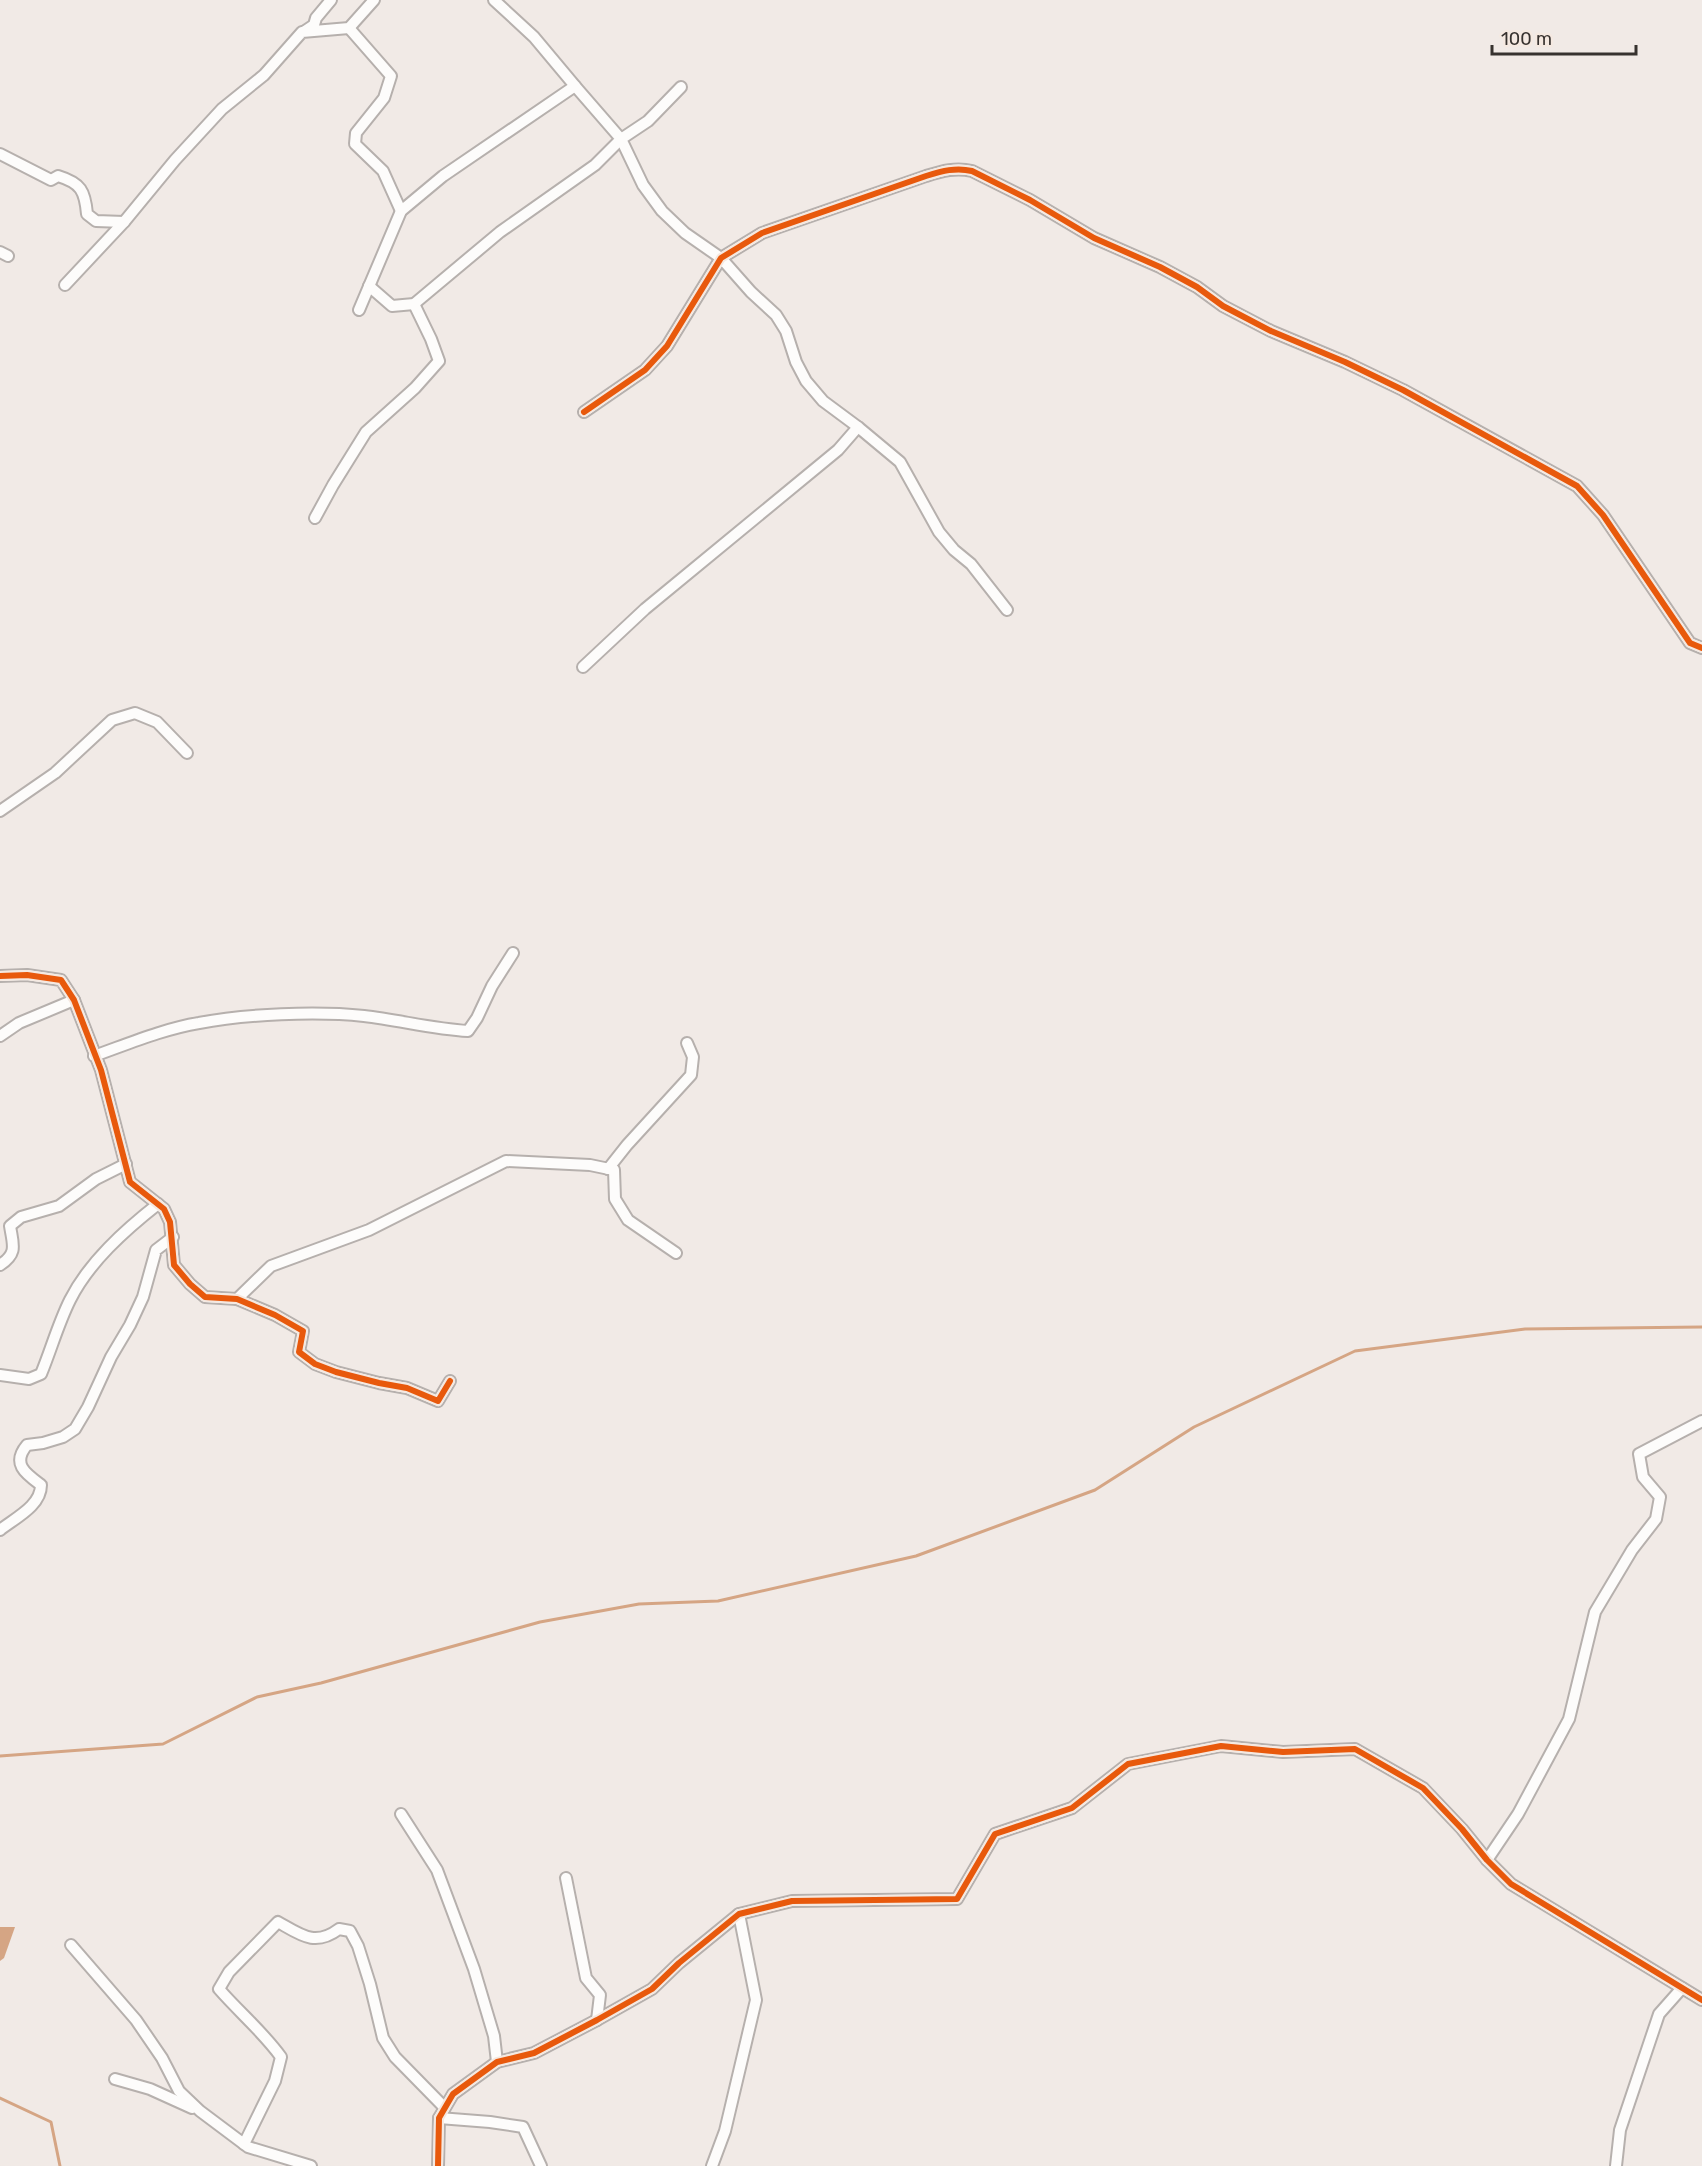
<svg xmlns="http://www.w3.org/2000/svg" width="1702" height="2166" font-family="Rubik,sans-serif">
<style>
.water{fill:#d5a584}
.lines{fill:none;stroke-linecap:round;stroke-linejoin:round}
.stream{stroke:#d5a584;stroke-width:3}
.minor-casing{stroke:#b6b0ad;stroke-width:14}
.minor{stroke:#fdfcfb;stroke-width:10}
.cycleway-casing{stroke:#f5e9e1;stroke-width:10}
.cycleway{stroke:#e8590c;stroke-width:6}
</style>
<rect width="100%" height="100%" fill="#f1eae6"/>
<polygon class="water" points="0,1927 15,1927 4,1958 0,1961"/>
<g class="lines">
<g class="stream">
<polyline points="0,1756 163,1744 257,1697 321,1683 540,1622 639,1604 718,1601 916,1556 1095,1490 1194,1427 1355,1351 1525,1329 1702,1327"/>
<polyline points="0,2098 51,2122 60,2166"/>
</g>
<g class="minor-casing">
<g id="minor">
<polyline points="349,28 391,76 384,98 356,133 355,144 383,171 401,211"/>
<polyline points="305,31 314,25 316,18 331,0"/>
<polyline points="681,87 648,121 621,139 643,185 662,211 685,233 721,258 751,292 776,315 786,331 796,362 806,381 823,401 858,427 900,462 939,532 954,550 971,564 1007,610"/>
<path d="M0,154L51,180L58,176C81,183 85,191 87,214L96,221L124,222"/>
<polyline points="0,252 8,256"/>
<polyline points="65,285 124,222 175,160 222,109 264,75 302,32 349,28 374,0"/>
<polyline points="369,286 392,306 414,304 500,232 595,165 621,139 575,86"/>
<polyline points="359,310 401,211 443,176 575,86 534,37 494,0"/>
<path d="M584,412L645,370L667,346L721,258L762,233L926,176C942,171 956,167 972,171L1030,200L1094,238L1160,267L1197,287L1223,306L1271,331L1345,362L1403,390L1577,486L1603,515L1690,643L1702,648"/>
<polyline points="315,518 333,485 366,432 415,388 439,361 431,339 414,304"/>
<polyline points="583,667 645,609 838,450 858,427"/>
<polyline points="0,811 55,773 112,720 135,713 157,722 187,753"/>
<polyline points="0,976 27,975 61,980 74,1000 101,1070 130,1182 164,1209 170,1222 174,1265 190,1284 205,1297 237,1299 275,1315 303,1331 299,1352 315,1364 336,1372 379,1383 407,1388 438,1401 450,1381"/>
<polyline points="0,1036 19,1023 74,1000"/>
<path d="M94,1056C128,1044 163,1029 199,1023C246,1014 316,1011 364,1016C399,1020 433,1029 468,1031L477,1018L492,986L513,953"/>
<polyline points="608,1169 627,1145 691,1075 693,1057 687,1043"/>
<path d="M0,1265C18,1253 13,1245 10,1226L21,1217L59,1206L96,1179L126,1164"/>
<polyline points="237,1299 271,1266 369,1230 506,1161 590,1165 614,1170 615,1199 628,1220 676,1253"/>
<path d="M0,1375L29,1379L41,1374C51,1350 58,1324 70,1300C89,1262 125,1230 158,1204"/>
<path d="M0,1530C15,1518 41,1506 41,1485C26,1474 11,1464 27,1445L43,1443L63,1437L75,1429L88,1407L111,1357L130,1325L143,1297L156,1250L173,1237"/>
<polyline points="401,1814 437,1870 474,1969 494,2036 497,2062"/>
<polyline points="1487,1860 1518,1814 1569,1719 1595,1612 1632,1550 1656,1519 1660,1497 1643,1477 1639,1454 1702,1421"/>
<polyline points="566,1878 586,1978 600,1995 597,2020"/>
<polyline points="71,1945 136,2020 162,2058 179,2091 200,2111 248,2147 311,2166"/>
<polyline points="115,2079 150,2089 192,2108"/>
<polyline points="439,2118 490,2122 523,2127 541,2166"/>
<path d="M244,2144L275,2081L281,2057C264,2033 239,2012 219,1989L229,1972L278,1922C301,1935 315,1947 339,1929L350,1931L358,1946L370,1984L383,2038L395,2057L444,2107"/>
<polyline points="438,2166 439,2118 453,2094 497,2062 534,2053 597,2020 652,1989 679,1963 739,1914 792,1901 957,1899 995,1834 1072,1808 1128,1764 1221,1746 1283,1752 1355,1749 1423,1788 1462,1829 1487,1860 1511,1884 1702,2000"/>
<polyline points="712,2166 725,2131 756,2000 739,1914"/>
<polyline points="1616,2166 1620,2130 1659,2014 1682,1988"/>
</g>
</g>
<use href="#minor" class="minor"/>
<g class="cycleway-casing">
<g id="cycleway">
<path d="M584,412L645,370L667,346L721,258L762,233L926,176C942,171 956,167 972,171L1030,200L1094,238L1160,267L1197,287L1223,306L1271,331L1345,362L1403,390L1577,486L1603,515L1690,643L1702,648"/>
<polyline points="0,976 27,975 61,980 74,1000 101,1070 130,1182 164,1209 170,1222 174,1265 190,1284 205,1297 237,1299 275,1315 303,1331 299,1352 315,1364 336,1372 379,1383 407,1388 438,1401 450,1381"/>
<polyline points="438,2166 439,2118 453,2094 497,2062 534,2053 597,2020 652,1989 679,1963 739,1914 792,1901 957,1899 995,1834 1072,1808 1128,1764 1221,1746 1283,1752 1355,1749 1423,1788 1462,1829 1487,1860 1511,1884 1702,2000"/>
</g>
</g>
<use href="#cycleway" class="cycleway"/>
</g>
<path d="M1492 45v9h144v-9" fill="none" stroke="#37322f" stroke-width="3"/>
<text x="1501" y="45" font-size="18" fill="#37322f" stroke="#f5e9e1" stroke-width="4.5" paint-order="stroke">100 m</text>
</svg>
